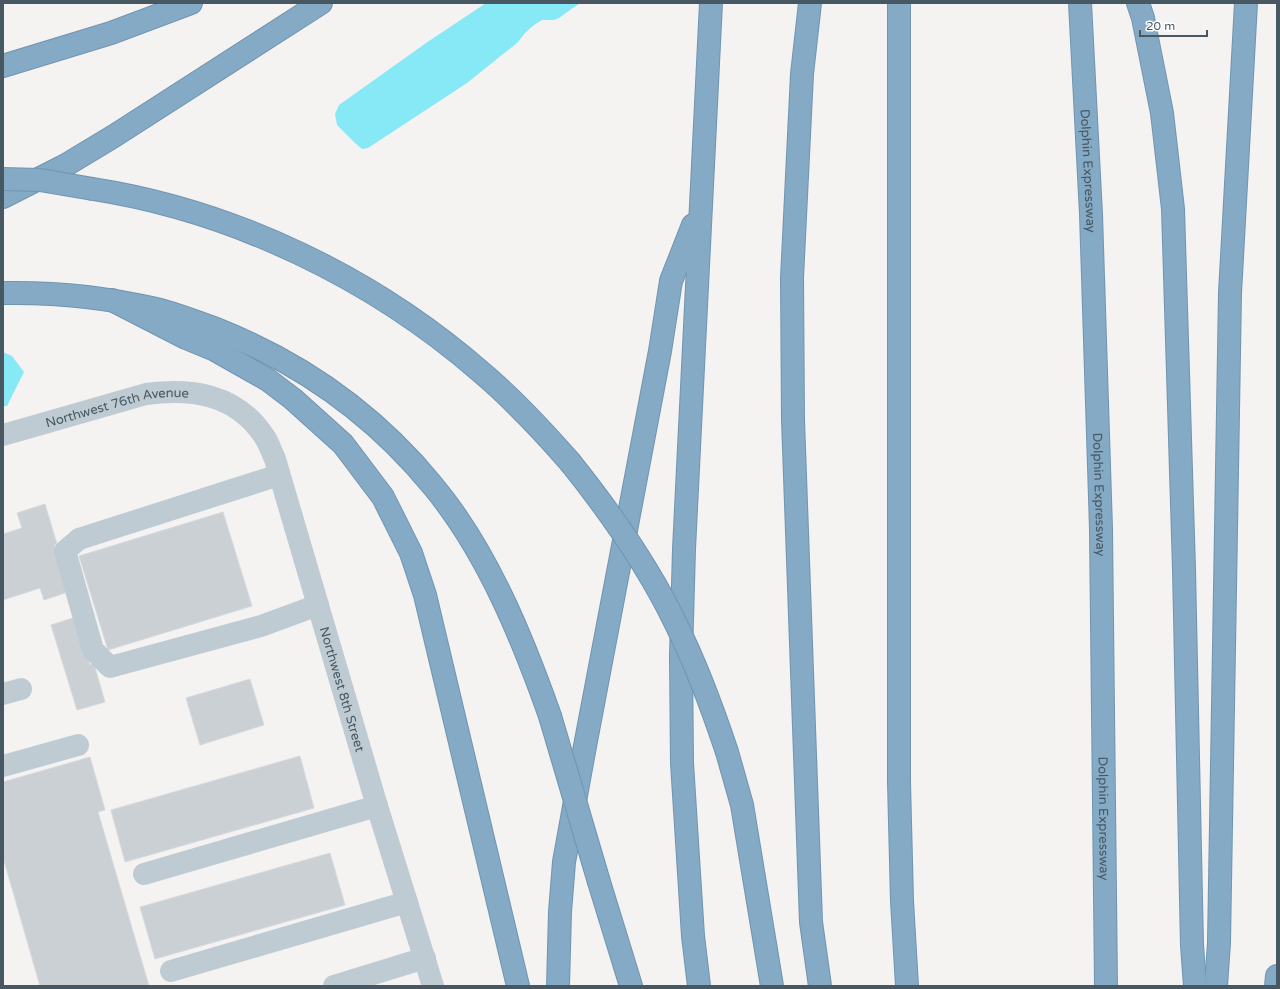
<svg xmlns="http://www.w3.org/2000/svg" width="1280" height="989" font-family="'Varela Round',sans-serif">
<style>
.water{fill:#87e9f6}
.building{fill:#cbd0d5;stroke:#d6d9de}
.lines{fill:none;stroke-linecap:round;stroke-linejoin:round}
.highway-casing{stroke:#7095b1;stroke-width:24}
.minor{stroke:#bfcbd3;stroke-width:22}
.highway{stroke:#85aac5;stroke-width:22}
.highway-bridge-casing{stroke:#7095b1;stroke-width:24;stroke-linecap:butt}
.highway-bridge{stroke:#85aac5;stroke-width:22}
.labels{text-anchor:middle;stroke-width:4;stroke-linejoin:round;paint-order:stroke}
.street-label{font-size:13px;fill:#475862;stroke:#fff}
</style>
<rect width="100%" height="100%" fill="#f5f2f2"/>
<g class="water">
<polygon points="486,3 580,3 559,18 554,20 542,20 534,25 525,33 517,43 467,83 368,148 362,149 355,143 337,125 335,114 339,105 426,43"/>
<polygon points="3,352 12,356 24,372 7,406 3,406"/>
</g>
<g class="building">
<polygon points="45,504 57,544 54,545 68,592 44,600 40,588 3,600 3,534 22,528 17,513"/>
<polygon points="223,512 252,606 108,650 79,556"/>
<polygon points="76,617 90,665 94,664 105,702 77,710 51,625"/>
<polygon points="250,679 264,725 200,745 186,698"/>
<polygon points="300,756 314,808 125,862 111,810"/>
<polygon points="90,757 105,810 98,812 149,986 40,986 3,857 3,782"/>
<polygon points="330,853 345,905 155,959 140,907"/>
</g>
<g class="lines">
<g class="highway-casing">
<g id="highway">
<polyline points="810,3 802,74 792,278 793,420 811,922 820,986"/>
<polyline points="899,3 899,782 902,901 907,986"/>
<path id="s2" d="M1080,3L1091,214L1101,529L1106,986"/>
<polyline points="1138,3 1143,18 1162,113 1173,209 1184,569 1192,945 1195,986"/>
<polyline points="3,66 111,33 191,3"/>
<path d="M93,189C234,211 373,278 481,372C513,399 542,430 570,462"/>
<polyline points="3,197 66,165 114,136 321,3"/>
<path d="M3,293C55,292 105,297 156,309C176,314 197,322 216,329C302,363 375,415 433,486C487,551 522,637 550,716"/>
<polyline points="112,300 186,338 215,350 268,380 293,399 343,444 383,497 411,553 425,595 518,986"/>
<polyline points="727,752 742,805 772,986"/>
<polyline points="599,882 631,986"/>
<polyline points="558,986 560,912 564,862 585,746 660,351 671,281 693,225"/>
<polyline points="699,986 693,936 682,763 681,656 684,549 711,3"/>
<polyline points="1216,986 1219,943 1230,293 1246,3"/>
<polyline points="1276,986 1277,976"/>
</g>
</g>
<g class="minor">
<path id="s1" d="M3,435L146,394C192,388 236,394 264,436C269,443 271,451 275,459L377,806L433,986"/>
<polyline points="279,475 79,539 65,551 93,650 110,667 261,626 318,605"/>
<polyline points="3,694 21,689"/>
<polyline points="3,766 78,745"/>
<polyline points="144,874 377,806"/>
<polyline points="171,971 407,902"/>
<polyline points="334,986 425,958"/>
</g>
<use href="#highway" class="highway"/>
<g class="highway-bridge-casing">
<g id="highway-bridge">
<polyline points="3,179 40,180 93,189"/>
<path d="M570,462C610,512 647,564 675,622C696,664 712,707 727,752"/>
<polyline points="550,716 599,882"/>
</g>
</g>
<use href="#highway-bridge" class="highway-bridge"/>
</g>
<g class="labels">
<g class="street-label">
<text dy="5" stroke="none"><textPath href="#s2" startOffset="168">Dolphin Expressway</textPath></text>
<text dy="5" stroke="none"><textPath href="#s1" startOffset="118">Northwest 76th Avenue</textPath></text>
<text dy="5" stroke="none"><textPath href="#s2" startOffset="492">Dolphin Expressway</textPath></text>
<text dy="5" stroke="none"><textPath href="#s1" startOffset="547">Northwest 8th Street</textPath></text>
<text dy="5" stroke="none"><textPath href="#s2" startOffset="816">Dolphin Expressway</textPath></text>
</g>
</g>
<rect width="1280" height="989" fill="none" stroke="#475862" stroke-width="8"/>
<path d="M1140 30v6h67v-6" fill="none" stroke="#475862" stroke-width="2"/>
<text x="1146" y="30" font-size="12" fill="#475862" stroke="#ffffff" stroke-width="3" paint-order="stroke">20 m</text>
</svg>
